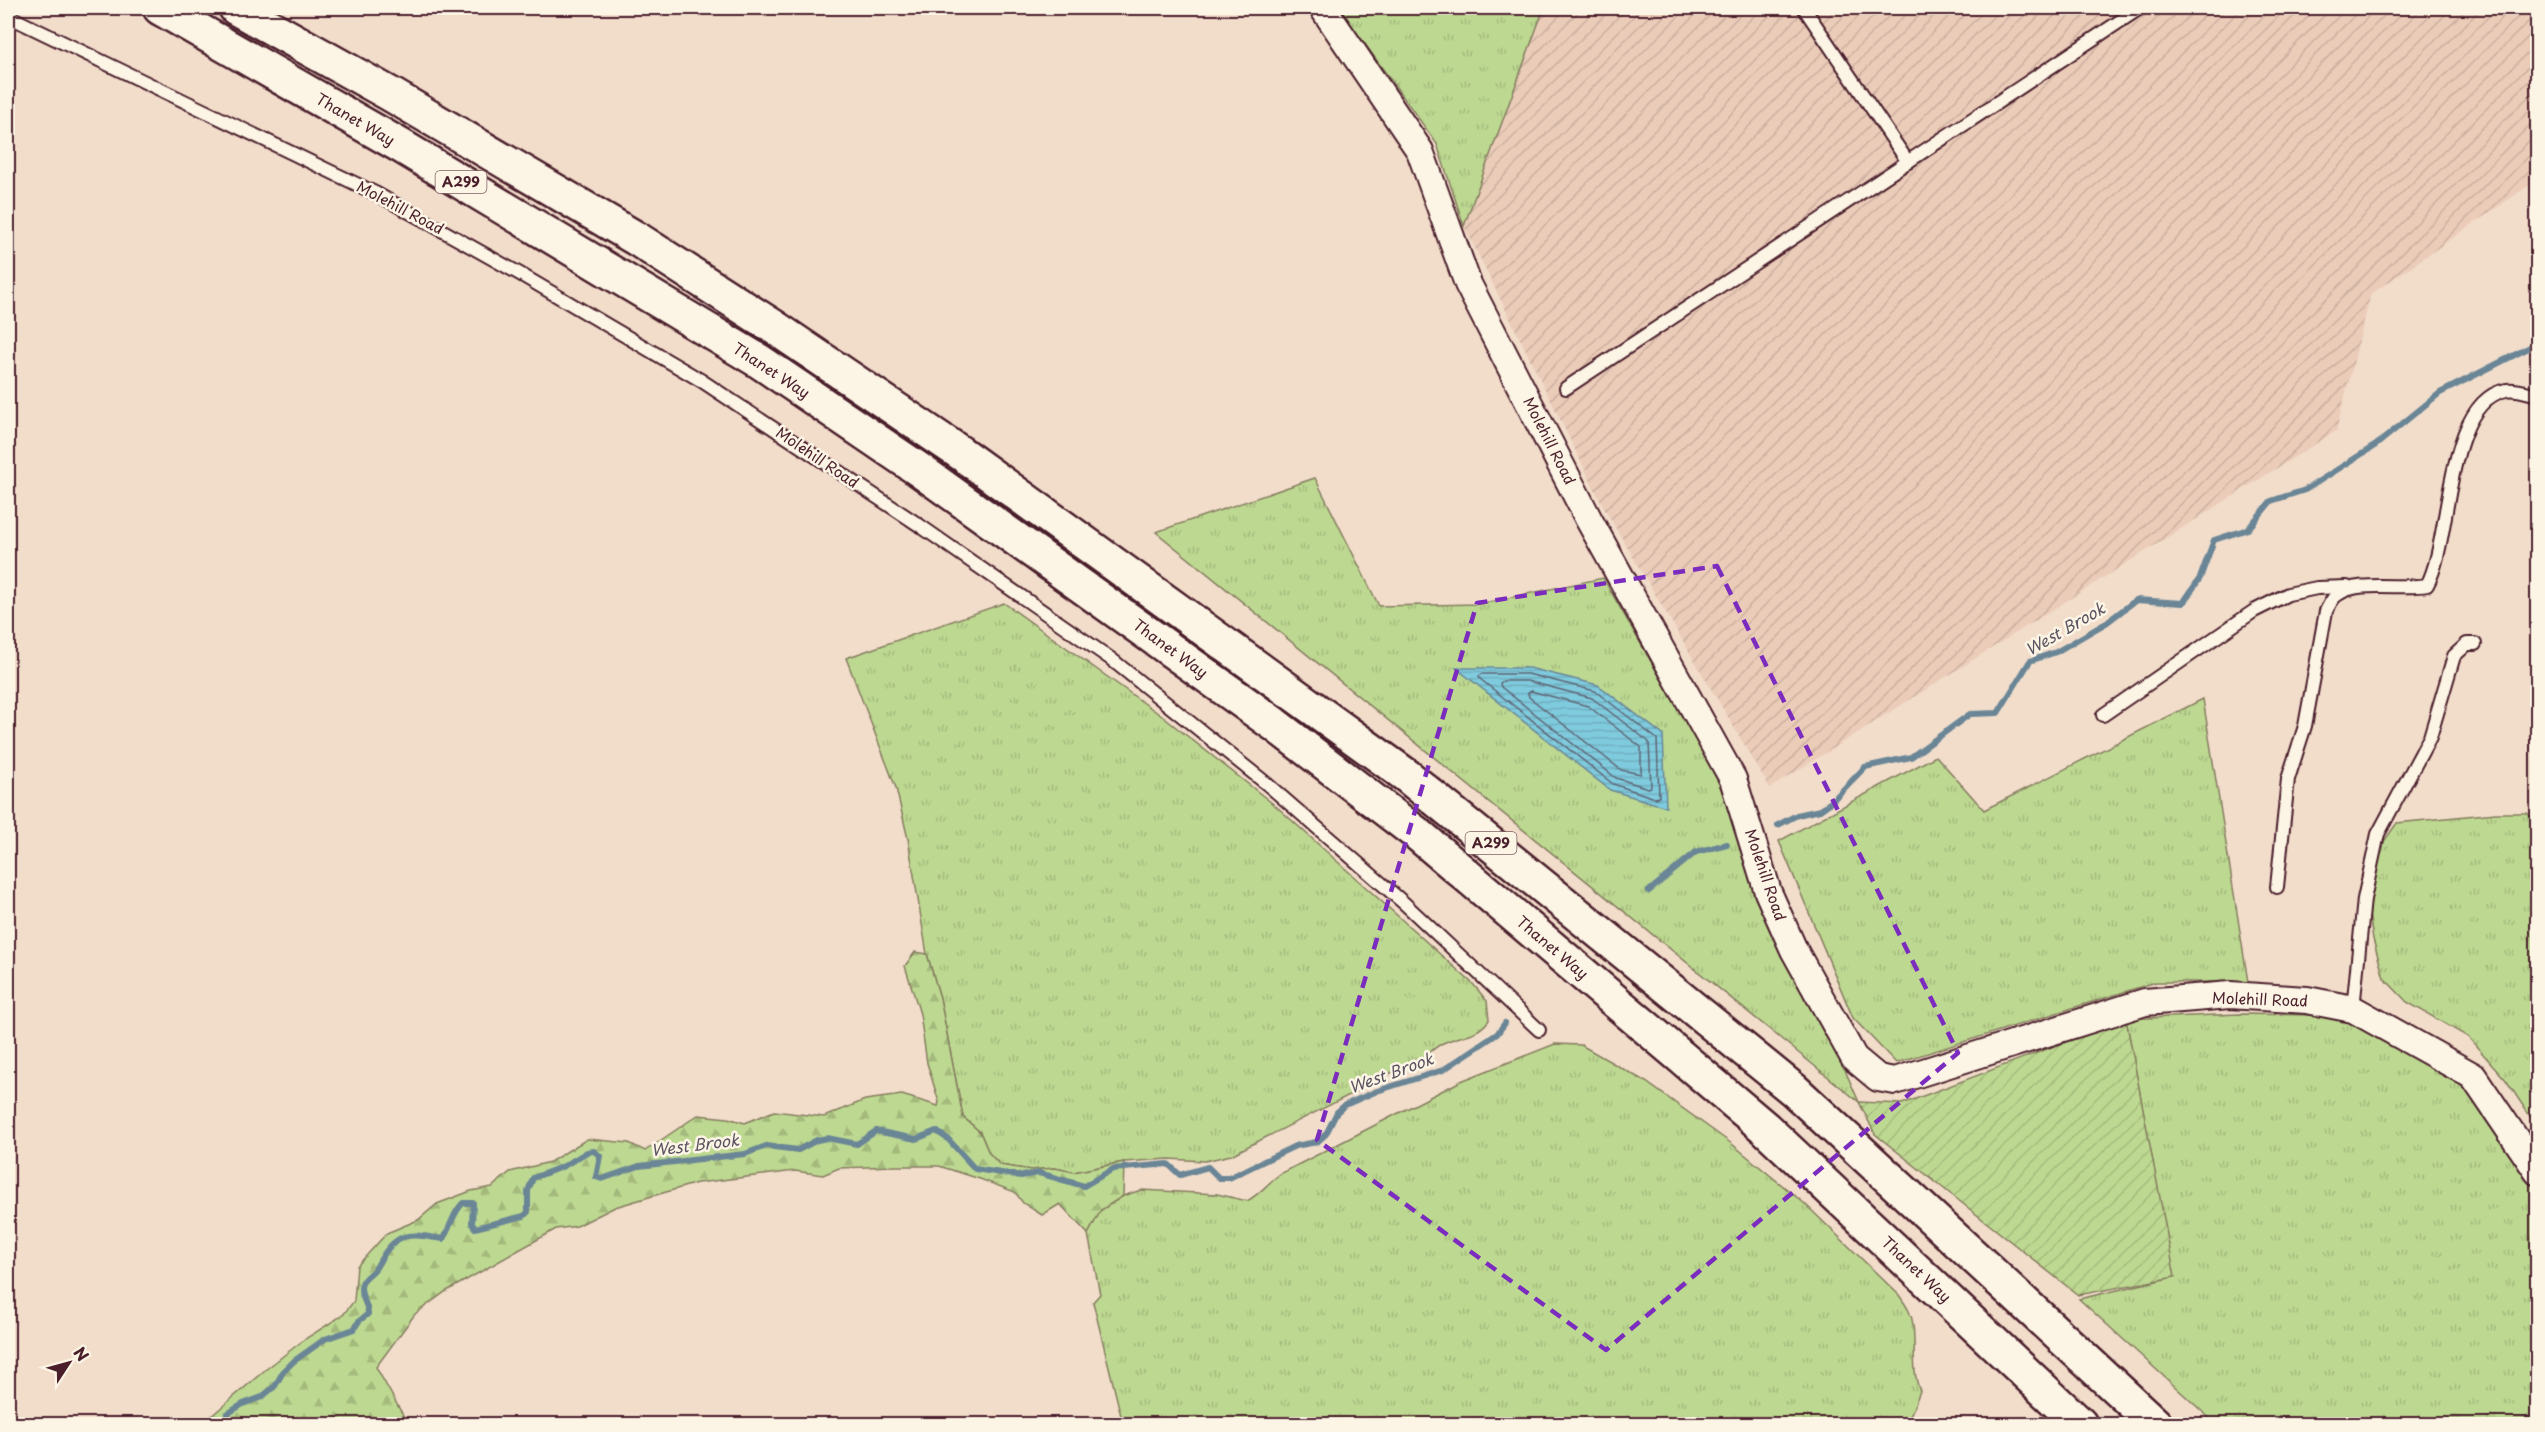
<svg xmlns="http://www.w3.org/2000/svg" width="2545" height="1432" font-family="'Playpen Sans',sans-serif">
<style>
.industrial{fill:url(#industrial-furrows)}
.grass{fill:url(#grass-tufts);stroke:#847c5e;stroke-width:1.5}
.forest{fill:url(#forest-firs);stroke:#847c5e;stroke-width:1.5}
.garden{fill:url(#garden-furrows);stroke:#847c5e;stroke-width:1.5}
.water{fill:url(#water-rules);stroke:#6a8696;stroke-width:1.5}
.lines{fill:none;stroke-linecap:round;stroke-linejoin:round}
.shore{stroke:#5f6473;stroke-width:1.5}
.stream{stroke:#6a8696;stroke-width:6}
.service-casing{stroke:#4a1f2b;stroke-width:16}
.minor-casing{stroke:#4a1f2b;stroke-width:30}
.trunk-casing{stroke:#4a1f2b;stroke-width:38}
.service{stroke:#fcf5e5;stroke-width:12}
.minor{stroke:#fcf5e5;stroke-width:26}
.trunk{stroke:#fcf5e5;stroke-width:33}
.marked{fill:none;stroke:#7b2cbf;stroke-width:4.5;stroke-dasharray:12 8;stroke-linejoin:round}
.labels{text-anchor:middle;stroke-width:5;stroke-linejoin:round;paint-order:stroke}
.shield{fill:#fcf5e5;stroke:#7f5f63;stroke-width:1.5}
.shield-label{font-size:14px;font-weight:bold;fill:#4a1f2b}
.street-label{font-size:15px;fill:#4a1f2b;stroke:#fcf5e5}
.water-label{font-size:16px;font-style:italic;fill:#5a5361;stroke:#fcf5e5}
</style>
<defs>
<pattern id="industrial-furrows" width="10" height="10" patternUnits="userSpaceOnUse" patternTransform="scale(1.5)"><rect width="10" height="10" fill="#ebccb9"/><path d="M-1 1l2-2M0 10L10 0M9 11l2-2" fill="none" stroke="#cbaf9f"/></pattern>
<pattern id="grass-tufts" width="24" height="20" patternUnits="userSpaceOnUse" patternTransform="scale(1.5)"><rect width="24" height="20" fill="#bdd991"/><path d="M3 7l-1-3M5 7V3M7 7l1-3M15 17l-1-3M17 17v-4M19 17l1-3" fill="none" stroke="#a4ba7d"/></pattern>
<pattern id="forest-firs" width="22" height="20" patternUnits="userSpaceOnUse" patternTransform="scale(1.5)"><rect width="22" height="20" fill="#bdd991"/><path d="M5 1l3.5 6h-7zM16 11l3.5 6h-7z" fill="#a4ba7d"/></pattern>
<pattern id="garden-furrows" width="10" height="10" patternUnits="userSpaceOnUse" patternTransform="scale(1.5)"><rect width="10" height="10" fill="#bdd991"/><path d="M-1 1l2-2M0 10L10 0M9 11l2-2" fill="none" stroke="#a4ba7d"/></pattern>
<pattern id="water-rules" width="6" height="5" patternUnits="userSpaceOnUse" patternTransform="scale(1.5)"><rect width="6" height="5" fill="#7fcbde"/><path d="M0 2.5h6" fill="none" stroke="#6faebf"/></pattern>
</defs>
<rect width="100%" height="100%" fill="#f2ddcb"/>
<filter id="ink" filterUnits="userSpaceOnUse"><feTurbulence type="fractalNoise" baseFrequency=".0167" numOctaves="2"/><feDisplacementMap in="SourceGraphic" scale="12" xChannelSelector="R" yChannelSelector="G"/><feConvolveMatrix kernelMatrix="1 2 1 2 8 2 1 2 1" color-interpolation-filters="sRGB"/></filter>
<g filter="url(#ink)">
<polygon class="industrial" points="1544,8 2537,8 2537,180 2371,294 2336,431 1770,788 1605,510 1464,226"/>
<g class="grass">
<polygon points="1339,8 1544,8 1464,226 1437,144"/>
<polygon points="1315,478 1379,606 1479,604 1603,578 1712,768 1859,1102 1156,532"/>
<path d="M1004,603L1162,716L1277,807L1473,984L1487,1001L1489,1020C1477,1037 1459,1035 1443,1043C1431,1049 1423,1060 1411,1065C1398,1071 1390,1071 1377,1081L1231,1155L1205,1161L1169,1159L1124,1162L1074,1172L1055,1168L1031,1170L1000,1165L989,1153L980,1132L963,1117L940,998L927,954L908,839L896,788L846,658Z"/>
<polygon points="2203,699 2248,982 2156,982 1896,1063 1853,1018 1779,841 1936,756 1984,810"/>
<polygon points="2496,813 2527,813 2537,821 2537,1127 2506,1080 2468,1037 2407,1002 2384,978 2373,939 2366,894 2380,847 2397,823"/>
<polygon points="2239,1014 2313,1015 2356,1023 2452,1074 2484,1105 2537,1190 2537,1424 2216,1424 2079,1299 2174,1277 2126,1019"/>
<path d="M1555,1044L1581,1045L1646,1082L1732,1144L1805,1204L1899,1295C1905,1304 1912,1313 1913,1325C1916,1347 1911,1370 1920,1391L1907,1424H1123L1093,1302L1100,1294L1088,1234L1101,1210L1123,1196L1141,1190L1217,1194L1247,1201C1260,1194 1268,1183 1280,1174L1461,1081Z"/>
</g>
<polygon class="forest" points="915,952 927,954 940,998 963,1117 980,1132 989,1153 1000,1165 1031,1170 1055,1168 1074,1172 1124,1162 1123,1196 1101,1210 1088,1234 1060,1204 1042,1215 1023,1203 1015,1192 980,1179 939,1166 893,1166 839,1168 823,1175 795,1171 697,1183 615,1207 577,1226 556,1229 445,1292 415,1314 376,1367 408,1424 202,1424 265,1370 305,1339 343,1315 354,1301 357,1266 387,1233 418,1220 437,1204 471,1191 492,1187 510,1172 550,1162 587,1139 629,1143 645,1151 698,1115 728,1118 745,1123 774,1111 824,1117 865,1100 902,1095 938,1106 939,1102 927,1063 920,1014 905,966"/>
<polygon class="garden" points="2126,1019 2175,1277 2078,1295 1875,1134 1859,1102 1902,1104"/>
<polygon class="water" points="1456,668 1529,668 1598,685 1663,735 1666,807 1610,790"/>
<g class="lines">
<g class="shore">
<polygon points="1482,674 1528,674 1595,691 1657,739 1659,797 1655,798 1613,784 1480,679 1479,676"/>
<polygon points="1503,681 1527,681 1592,698 1649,742 1651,787 1648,788 1616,778 1501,687 1500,683"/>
<polygon points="1531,691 1588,706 1641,747 1641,774 1621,770 1529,697 1528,693"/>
</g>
<g class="stream">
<polyline points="1778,825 1797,815 1820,810 1831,802 1865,767 1911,757 1970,714 1998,713 2030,661 2056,652 2106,623 2136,600 2183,603 2200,578 2214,540 2248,529 2271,501 2305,490 2376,445 2440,393 2538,343"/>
<polyline points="1649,891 1696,852 1727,844"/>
<path d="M226,1424L227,1414L243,1404L262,1397L275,1386L283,1372L294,1361L325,1339L354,1329L359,1321L368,1314C368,1304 361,1298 361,1288C362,1276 372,1275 377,1266C396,1231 406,1233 443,1239C451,1227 453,1212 463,1203H473L472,1224L475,1228L524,1216L528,1212V1191L533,1178L564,1166L587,1152L594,1151L600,1156L596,1177L602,1179L639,1166L745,1154L766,1146L798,1150L817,1140L827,1138L857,1144L876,1131L916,1139L936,1131L948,1139L975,1169L1021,1176L1039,1173L1084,1186L1113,1169L1168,1164L1180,1175L1208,1167L1219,1178H1229L1295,1146L1317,1142L1326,1134L1337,1112L1345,1105L1377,1091L1443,1070L1497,1034L1505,1023"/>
</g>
<g class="service-casing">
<g id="service">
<polyline points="1804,8 1908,162"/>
<polyline points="8,16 377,194 520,274 702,381 919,525 1111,659 1267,784 1405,904 1539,1030"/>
<polyline points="1566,388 2140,8"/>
<polyline points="2103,715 2254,611 2288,594 2317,588 2347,587"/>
<path d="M2277,887L2288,779L2305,726L2326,611C2329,606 2332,598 2337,595C2358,579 2401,590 2427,585C2452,541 2444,402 2506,390C2515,388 2529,393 2538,395"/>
<polyline points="2353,1009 2364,899 2378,834 2430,737 2454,656 2467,644 2475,644"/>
</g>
</g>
<g class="minor-casing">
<polyline id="minor" points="1323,8 1420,151 1468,284 1589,520 1733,779 1768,892 1794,950 1854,1058 1878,1078 1895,1081 2145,1002 2230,995 2307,1000 2353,1009 2473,1076 2538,1172"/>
</g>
<g class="trunk-casing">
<g id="trunk">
<polyline points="160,8 401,146 759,361 921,471 1274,724 1420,836 1765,1128 2080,1424"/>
<polyline points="236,8 390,94 637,239 774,327 959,452 1407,776 1794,1090 2155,1424"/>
</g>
</g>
<use href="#service" class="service"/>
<use href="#minor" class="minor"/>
<use href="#trunk" class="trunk"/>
</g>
</g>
<path class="marked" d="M1717,566L1958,1053L1606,1350L1317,1140L1477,603Z"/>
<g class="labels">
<g class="shield">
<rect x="435.5" y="171" width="51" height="22" rx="4.5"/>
<rect x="1465.5" y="832" width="51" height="22" rx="4.5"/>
</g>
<g class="shield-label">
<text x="461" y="187">A299</text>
<text x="1491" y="848">A299</text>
</g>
<g class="street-label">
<text transform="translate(355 120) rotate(30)" y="5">Thanet Way</text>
<text transform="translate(400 208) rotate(28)" y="5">Molehill Road</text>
<text transform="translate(771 371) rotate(33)" y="5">Thanet Way</text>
<text transform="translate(1549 441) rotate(63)" y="5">Molehill Road</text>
<text transform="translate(817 458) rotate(34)" y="5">Molehill Road</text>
<text transform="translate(1170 649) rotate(36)" y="5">Thanet Way</text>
<text transform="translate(1765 875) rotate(71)" y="5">Molehill Road</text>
<text transform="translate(1552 948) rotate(40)" y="5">Thanet Way</text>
<text transform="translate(2260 1000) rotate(2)" y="5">Molehill Road</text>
<text transform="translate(1916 1270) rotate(43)" y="5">Thanet Way</text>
</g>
<g class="water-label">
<text transform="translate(2065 629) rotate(-30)" y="6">West Brook</text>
<text transform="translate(1391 1073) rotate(-20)" y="6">West Brook</text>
<text transform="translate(695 1145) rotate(-7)" y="6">West Brook</text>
</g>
</g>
<rect width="2545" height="1432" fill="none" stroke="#fcf5e5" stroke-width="30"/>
<rect x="15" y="15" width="2515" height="1402" fill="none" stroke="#4a1f2b" stroke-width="2" filter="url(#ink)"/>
<g transform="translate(69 1363) rotate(54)" stroke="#fcf5e5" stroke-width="4.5" paint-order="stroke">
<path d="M0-4.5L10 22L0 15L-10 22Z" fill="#4a1f2b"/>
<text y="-9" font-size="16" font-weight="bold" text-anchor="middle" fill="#4a1f2b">N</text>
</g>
</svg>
